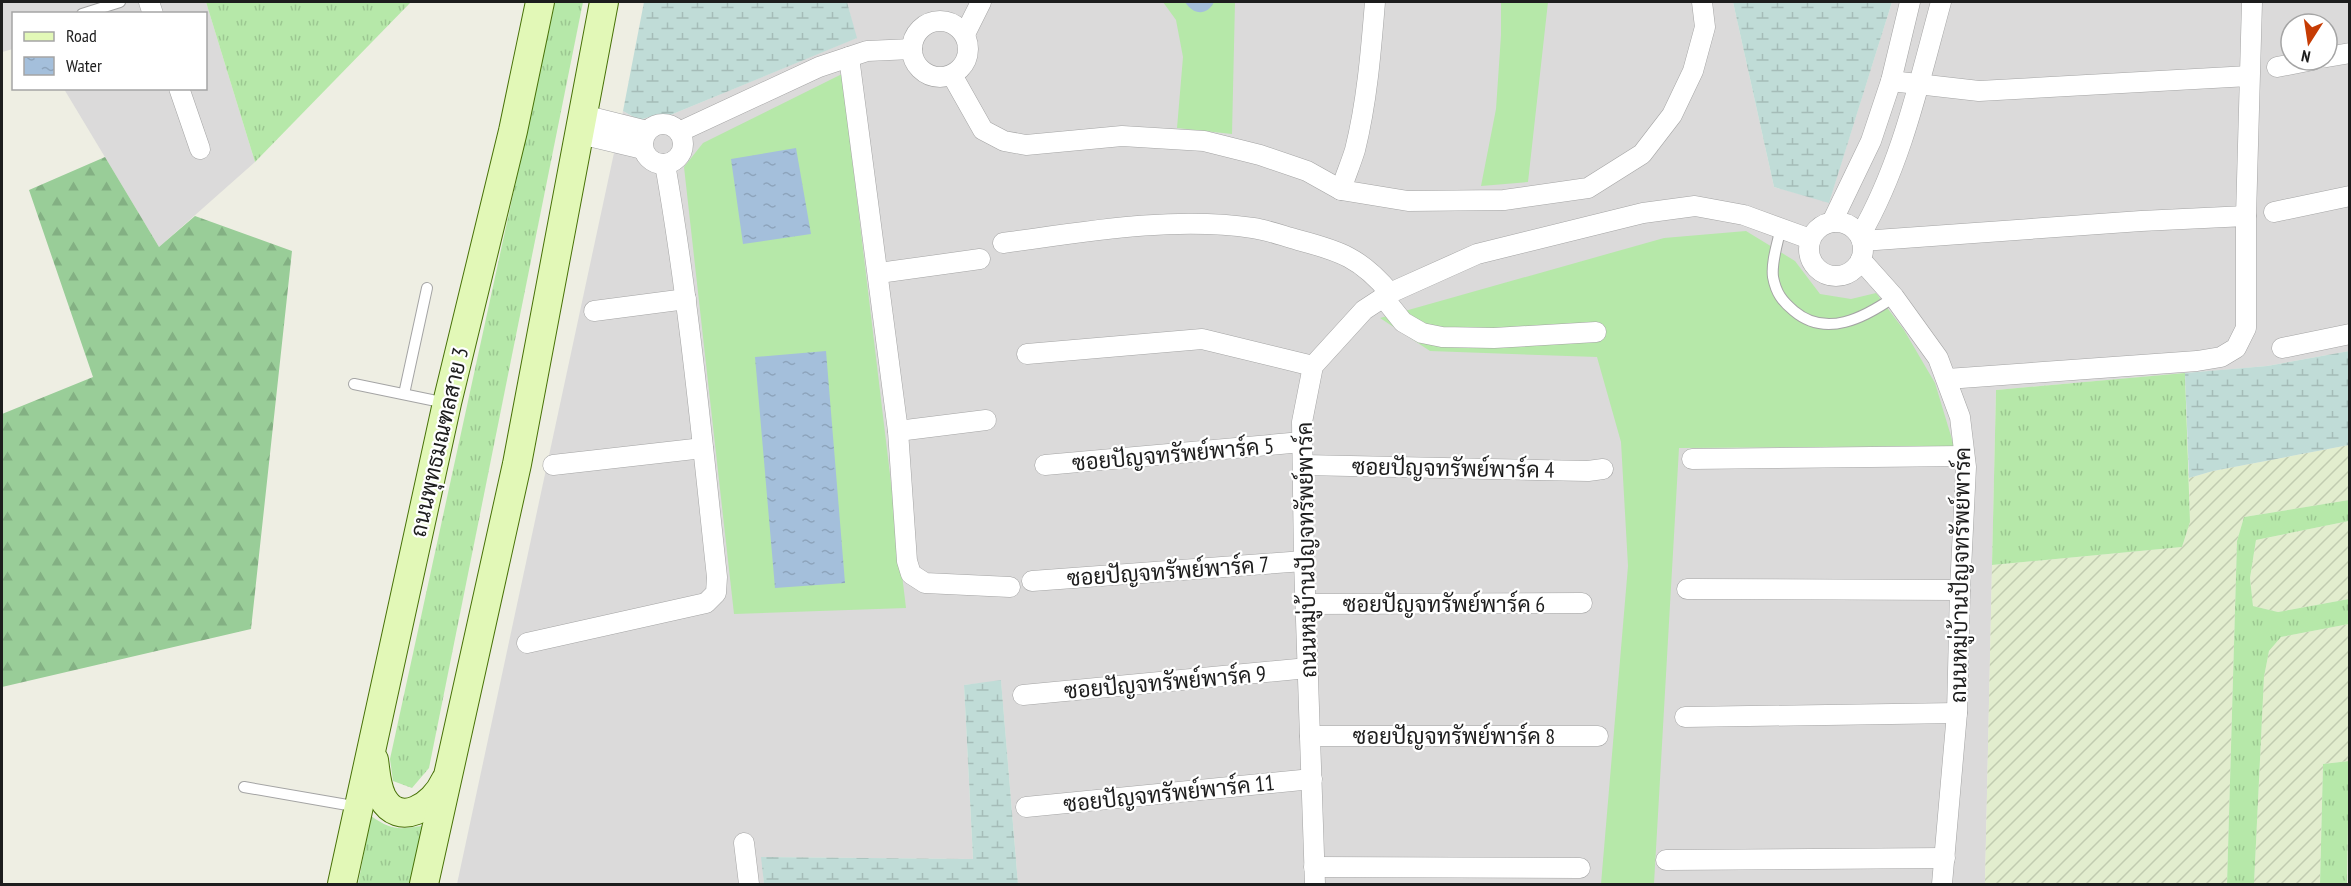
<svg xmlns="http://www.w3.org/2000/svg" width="2351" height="886" font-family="'PT Sans Narrow',Sarabun,sans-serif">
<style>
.residential{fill:#dbdada;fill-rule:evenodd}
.farmland{fill:url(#farmland-furrows)}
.grass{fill:url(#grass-tufts)}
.forest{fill:url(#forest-firs)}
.wetland{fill:url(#wetland-marsh)}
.garden{fill:#b6e8a9}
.water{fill:url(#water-ripples)}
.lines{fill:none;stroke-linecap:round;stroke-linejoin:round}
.lane-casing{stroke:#a4a4a4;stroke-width:12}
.street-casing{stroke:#a4a4a4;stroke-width:21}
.secondary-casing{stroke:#477107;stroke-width:30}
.lane{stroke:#fff;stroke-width:10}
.street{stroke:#fff;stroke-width:20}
.secondary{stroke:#e2f8b7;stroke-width:28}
.labels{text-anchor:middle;stroke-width:4.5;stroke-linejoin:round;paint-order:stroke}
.street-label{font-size:22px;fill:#1d1d1d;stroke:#fff}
</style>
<defs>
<pattern id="farmland-furrows" width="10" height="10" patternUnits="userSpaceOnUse" patternTransform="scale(1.5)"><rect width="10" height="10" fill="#e2edce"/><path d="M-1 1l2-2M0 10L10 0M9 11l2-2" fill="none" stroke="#c1cbb0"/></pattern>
<pattern id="grass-tufts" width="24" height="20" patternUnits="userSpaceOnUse" patternTransform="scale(1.5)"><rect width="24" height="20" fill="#b6e8a9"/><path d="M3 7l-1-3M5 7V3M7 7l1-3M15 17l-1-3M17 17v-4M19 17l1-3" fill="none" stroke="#9cc791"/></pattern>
<pattern id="forest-firs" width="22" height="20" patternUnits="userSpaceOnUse" patternTransform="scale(1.5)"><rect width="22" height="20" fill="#99cd98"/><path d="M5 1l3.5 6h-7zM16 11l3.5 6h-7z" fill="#83b083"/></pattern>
<pattern id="wetland-marsh" width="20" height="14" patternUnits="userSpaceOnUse" patternTransform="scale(1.5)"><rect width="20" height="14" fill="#c0dcd7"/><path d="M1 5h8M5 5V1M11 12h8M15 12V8" fill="none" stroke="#a5bcb8"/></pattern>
<pattern id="water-ripples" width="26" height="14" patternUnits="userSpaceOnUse" patternTransform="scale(1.5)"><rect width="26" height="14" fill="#a4bfdb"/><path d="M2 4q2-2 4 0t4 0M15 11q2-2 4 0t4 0" fill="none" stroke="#8da4bc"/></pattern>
</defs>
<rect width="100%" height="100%" fill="#eeeee3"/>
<g class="residential">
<polygon points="2,2 206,2 255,162 159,247 64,89 206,88 206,14 14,14 13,49 2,52"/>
<path d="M847,2H1733L1774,187L1829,202L1892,2H2349V351L2267,366L1996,390L1985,884H1018L1001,681L964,685L973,859L762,857L764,884H457L623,111L639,120L656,115L668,116L856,38ZM2291,24H2327V60H2291Z"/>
</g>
<g class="farmland">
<polygon points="2349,445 2349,500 2244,517 2237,541 2227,884 1985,884 1992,565 2182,547 2190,522 2189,478 2213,471"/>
<polygon points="2349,521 2349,599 2278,612 2253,606 2250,578 2256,540"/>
<polygon points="2349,624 2349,761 2323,764 2320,884 2254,884 2264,677 2269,651 2281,637"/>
</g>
<g class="grass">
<polygon points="206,2 411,2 255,162"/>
<polygon points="555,2 583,2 429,768 412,788 393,781 390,759"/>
<polygon points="2185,373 2190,522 2182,547 1992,565 1996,390"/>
<polygon points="2349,500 2349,521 2256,540 2250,578 2253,606 2278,612 2349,599 2349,624 2281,637 2269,651 2264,677 2254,884 2227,884 2237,541 2244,517"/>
<polygon points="2349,761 2347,884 2320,884 2323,764"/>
<path d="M371,816C394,832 400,829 427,825L412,884H358Z"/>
</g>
<polygon class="forest" points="105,157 159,247 195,216 292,251 251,629 2,687 2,414 93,377 29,190"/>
<g class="wetland">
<polygon points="644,2 847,2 857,38 668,116 656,115 639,120 623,111"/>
<polygon points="1733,2 1892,2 1829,203 1774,187"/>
<polygon points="2349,351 2349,445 2213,471 2189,478 2185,373 2267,366"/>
<polygon points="1001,680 1018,884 764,884 761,857 973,859 964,685"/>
</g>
<g class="garden">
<polygon points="1163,2 1235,2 1232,134 1177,128 1183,57 1176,20"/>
<polygon points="1501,2 1548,2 1528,182 1481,186 1496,109 1501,35"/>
<polygon points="842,74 906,608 734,614 684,167 703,143"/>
<polygon points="1746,231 1795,261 1820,294 1851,299 1876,293 1904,330 1935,383 1954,446 1679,448 1654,884 1601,884 1628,566 1621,442 1597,357 1430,351 1380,318 1664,238"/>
</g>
<g class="water">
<path d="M1185,2H1214C1207,16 1193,15 1185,2Z"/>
<polygon points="796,148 811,234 743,244 731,159"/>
<polygon points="826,351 845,583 775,588 755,357"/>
</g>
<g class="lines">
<g class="lane-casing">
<g id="lane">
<polyline points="82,14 120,2"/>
<path d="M1781,227C1778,242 1771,262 1773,277C1776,293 1782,301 1794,311C1826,338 1864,318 1894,297"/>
<polyline points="354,384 446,403"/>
<polyline points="404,394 427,288"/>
<polyline points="244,787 359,807"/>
</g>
</g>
<g class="street-casing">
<g id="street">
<polyline points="149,2 153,14"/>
<circle cx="940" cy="49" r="28"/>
<polyline points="965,34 981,2"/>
<polyline points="849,57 898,431 907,561 911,574 925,583 1010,587"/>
<polyline points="2327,57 2350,53"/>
<polyline points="2277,67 2313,60"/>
<polyline points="952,75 983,130 1004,141 1026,145 1122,136 1204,141 1260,155 1307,171 1341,190 1408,201 1504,200 1588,188 1642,154 1672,115 1693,71 1705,27 1702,2"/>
<polyline points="1891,81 1979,91 2249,76"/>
<polyline points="179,88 200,149"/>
<polyline points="583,115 647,131"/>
<circle cx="663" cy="144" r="20"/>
<polyline points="679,132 819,67 867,51 912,49"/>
<polyline points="580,134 643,149"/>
<path d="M1341,190C1345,177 1351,163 1355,150C1367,102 1371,51 1375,2"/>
<polyline points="2274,212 2350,196"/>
<polyline points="2246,216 2252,2"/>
<circle cx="1836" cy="249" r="27"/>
<polyline points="1832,222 1871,141 1891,81 1910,2"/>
<path d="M1860,236C1902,163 1919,82 1941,2"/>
<polyline points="1862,241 2141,221 2246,216 2246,328 2236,348 2221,357 2197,361 1947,379"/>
<path d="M1003,243C1084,232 1172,216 1253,228C1268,230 1283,236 1298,240C1340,251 1361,258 1390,293"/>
<polyline points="1861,260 1894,297 1938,358 1960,417 1966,467 1960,590 1957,713 1942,884"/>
<polyline points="879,273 980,259"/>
<polyline points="1383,297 1403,322 1422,333 1442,337 1494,338 1596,332"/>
<polyline points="594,311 686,299"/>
<polyline points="2282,348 2350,334"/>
<polyline points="1027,354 1202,339 1313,366"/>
<polyline points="898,431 986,420"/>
<polyline points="1692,459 1964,456"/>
<polyline points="553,465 703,448"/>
<polyline points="1045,465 1302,442"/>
<polyline points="1303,465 1588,471 1603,469"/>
<polyline points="1032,581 1304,561"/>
<polyline points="1687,589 1960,590"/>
<polyline points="1307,604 1582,603"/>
<path d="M527,643L706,603L716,593L717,577C702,439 689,301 665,164"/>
<polyline points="1023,695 1308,668"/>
<polyline points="1685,717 1957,713"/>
<polyline points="1310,736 1598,736"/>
<polyline points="1026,807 1312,779"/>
<polyline points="744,843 749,884"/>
<polyline points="1666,860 1945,858"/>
<polyline points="1314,867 1580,868"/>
<polyline points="1315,884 1304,561 1302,422 1313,366 1364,310 1390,293 1477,254 1643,213 1695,206 1744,215 1810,239"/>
</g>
</g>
<g class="secondary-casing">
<g id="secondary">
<path d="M374,760C376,773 376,785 382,797C399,829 434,806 445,781"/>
<polyline points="342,884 447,403 513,131 540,2"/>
<polyline points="424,884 517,464 604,2"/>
</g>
</g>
<use href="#lane" class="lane"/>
<use href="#street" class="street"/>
<use href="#secondary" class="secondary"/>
</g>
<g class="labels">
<g class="street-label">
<text transform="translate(439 442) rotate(-77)" y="8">ถนนพุทธมณฑลสาย 3</text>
<text transform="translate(1173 454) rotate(-5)" y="8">ซอยปัญจทรัพย์พาร์ค 5</text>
<text transform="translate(1453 468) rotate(1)" y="8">ซอยปัญจทรัพย์พาร์ค 4</text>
<text transform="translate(1306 550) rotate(-91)" y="8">ถนนหมู่บ้านปัญจทรัพย์พาร์ค</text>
<text transform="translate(1168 571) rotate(-4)" y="8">ซอยปัญจทรัพย์พาร์ค 7</text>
<text transform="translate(1960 575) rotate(-89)" y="8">ถนนหมู่บ้านปัญจทรัพย์พาร์ค</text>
<text x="1444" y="612">ซอยปัญจทรัพย์พาร์ค 6</text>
<text transform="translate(1165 682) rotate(-5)" y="8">ซอยปัญจทรัพย์พาร์ค 9</text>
<text x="1454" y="744">ซอยปัญจทรัพย์พาร์ค 8</text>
<text transform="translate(1169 793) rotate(-6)" y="8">ซอยปัญจทรัพย์พาร์ค 11</text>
</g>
</g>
<rect width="2351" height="886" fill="none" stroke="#1d1d1d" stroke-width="6"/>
<rect x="12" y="12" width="195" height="78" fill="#ffffff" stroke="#a5a5a5" stroke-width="1.5"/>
<rect x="24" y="32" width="30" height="9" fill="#e2f8b7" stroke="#a5a5a5" stroke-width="1.5"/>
<text x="66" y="42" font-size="18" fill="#1d1d1d">Road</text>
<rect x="24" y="57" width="30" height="18" fill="url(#water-ripples)" stroke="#a5a5a5" stroke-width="1.5"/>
<text x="66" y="72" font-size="18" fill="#1d1d1d">Water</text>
<g transform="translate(2309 42) rotate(192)"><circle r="28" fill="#ffffff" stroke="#a5a5a5" stroke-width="1.5"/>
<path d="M0-4.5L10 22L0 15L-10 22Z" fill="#c63c04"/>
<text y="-9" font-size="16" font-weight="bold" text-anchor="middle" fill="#1d1d1d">N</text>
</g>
</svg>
